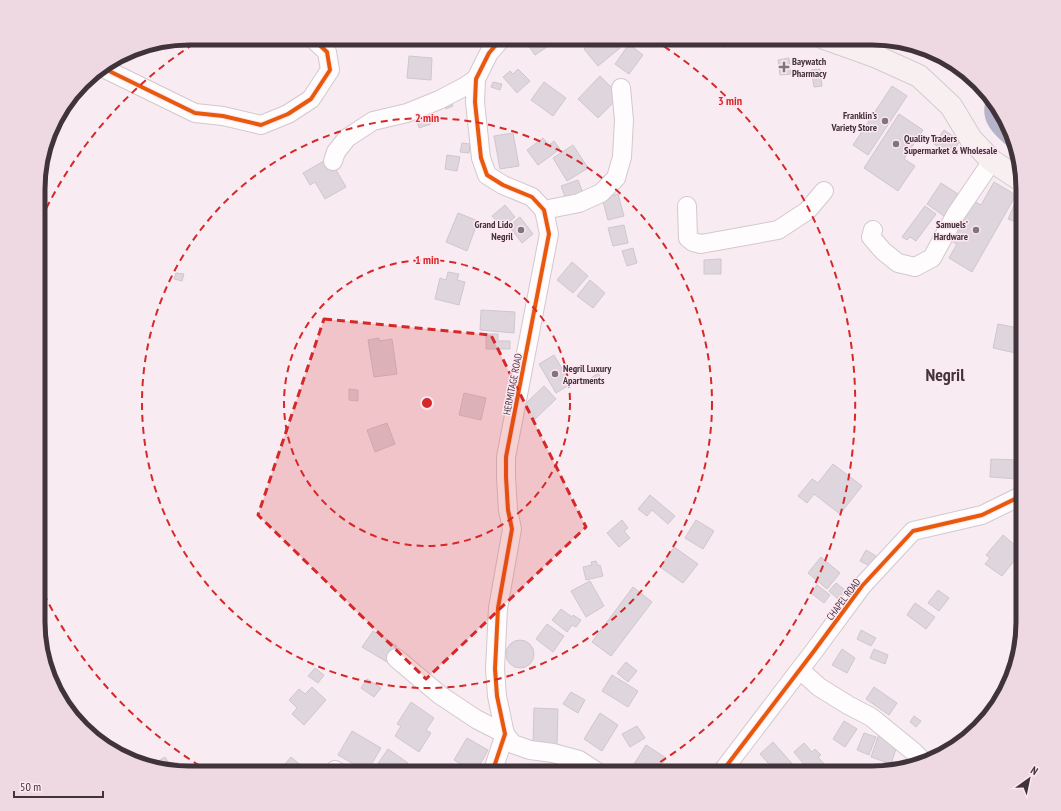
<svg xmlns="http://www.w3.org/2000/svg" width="1061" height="811" font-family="'PT Sans Narrow',sans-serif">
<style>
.water{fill:#b5b2c9}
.building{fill:#ded5dd;stroke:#cfc7ce}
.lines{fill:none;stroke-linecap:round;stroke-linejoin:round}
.minor-casing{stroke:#d3c8cd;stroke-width:20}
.major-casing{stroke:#d3cbcf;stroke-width:24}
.minor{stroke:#fefcfd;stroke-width:18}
.major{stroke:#f8eff0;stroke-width:22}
.cycleway-casing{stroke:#fde7f1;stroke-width:6}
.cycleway{stroke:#e8590c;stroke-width:4}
.marked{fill:#d62828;fill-opacity:0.2;stroke:#d62828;stroke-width:3;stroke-dasharray:8 5;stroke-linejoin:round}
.ring{fill:none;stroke:#d62828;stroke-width:2;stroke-dasharray:7 5}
.poi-dot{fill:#81747a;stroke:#fde7f1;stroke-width:1.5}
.labels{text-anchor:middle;stroke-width:3;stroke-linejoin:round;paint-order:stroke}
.poi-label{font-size:10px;font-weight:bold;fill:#41333a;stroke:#fde7f1;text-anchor:start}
.street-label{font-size:10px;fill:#41333a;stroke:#fde7f1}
.town-label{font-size:18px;font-weight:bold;fill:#41333a;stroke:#fde7f1}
.rim{fill:none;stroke:#41333a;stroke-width:5}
.centre{fill:#d62828;stroke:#fde7f1;stroke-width:2}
.ring-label{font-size:12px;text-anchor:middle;font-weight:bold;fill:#d62828;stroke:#fde7f1;stroke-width:3;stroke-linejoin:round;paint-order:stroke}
</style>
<rect width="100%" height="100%" fill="#f8ecf2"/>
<path class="water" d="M987,96L1008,123L1015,153C996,135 977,124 987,96Z"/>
<g class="building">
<polygon points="529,38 542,38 547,47 535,55 525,41"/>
<polygon points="544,38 555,38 547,43"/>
<polygon points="597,38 612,38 620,48 598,66 584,49"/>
<polygon points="721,38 736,38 737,45 722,47"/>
<polygon points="629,44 643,55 629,74 615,64"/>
<polygon points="409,56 432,58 431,80 407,78"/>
<polygon points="789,58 791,74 780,75 778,60"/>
<polygon points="518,69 530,81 517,93 503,77 510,71 513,74"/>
<polygon points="820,69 822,86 814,87 811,70"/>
<polygon points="600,76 620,96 598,118 578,99"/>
<polygon points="493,82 502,84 500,90 491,87"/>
<polygon points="544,82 566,98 553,116 531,100"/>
<polygon points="892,86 907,96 868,155 853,145"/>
<polygon points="450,98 453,106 446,109 442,101"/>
<polygon points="899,114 923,130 904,159 915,166 898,191 864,168"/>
<polygon points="428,115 431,124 419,128 416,118"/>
<polygon points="944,130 960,141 950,155 934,144"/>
<polygon points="513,133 519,166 500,169 494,136"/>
<polygon points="543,138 549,145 554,141 560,149 538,165 527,150"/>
<polygon points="462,143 470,144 469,153 460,152"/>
<polygon points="573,145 588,168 567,181 553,158"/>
<polygon points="447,155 460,157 457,171 445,169"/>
<polygon points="329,158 346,187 325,199 315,182 310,185 303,173"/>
<polygon points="578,180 584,196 567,202 561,186"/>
<polygon points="994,182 1016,195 972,272 949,258 957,244 949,240 972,200 981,205"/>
<polygon points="941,183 958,194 944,216 927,204"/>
<polygon points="1020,192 1023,193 1023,225 1008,219"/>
<polygon points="618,194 624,216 608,220 602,198"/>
<polygon points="505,205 515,217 502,228 492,216"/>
<polygon points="925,206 936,214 916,241 910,237 907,240 902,237"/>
<polygon points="458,213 478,221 467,251 446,242"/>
<polygon points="520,217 533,234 522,243 509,226"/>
<polygon points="624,225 628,243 613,246 608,228"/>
<polygon points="633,248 637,263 627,266 622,251"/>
<polygon points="721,259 721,274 704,274 704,260"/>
<polygon points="572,262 588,276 573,293 557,280"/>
<polygon points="1020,263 1023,264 1023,301 1015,300"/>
<polygon points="448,272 459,274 457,280 465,282 459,305 435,299 440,278 446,280"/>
<polygon points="176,273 184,274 182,281 174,279"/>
<polygon points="590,280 605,293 593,308 577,296"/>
<polygon points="481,310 515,312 514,333 480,330"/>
<polygon points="998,324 1023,329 1023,342 1020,354 993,348"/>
<polygon points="486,334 498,334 498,341 510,341 510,349 486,349"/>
<polygon points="379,338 379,341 392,339 397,374 374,377 368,340"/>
<polygon points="554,355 571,384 556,393 539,364"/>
<polygon points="598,373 602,379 594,385 590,379"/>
<polygon points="544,386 556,399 535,419 523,406"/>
<polygon points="349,389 358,390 358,401 349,400"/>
<polygon points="464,393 486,398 481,420 459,415"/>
<polygon points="387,423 395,444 375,452 367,430"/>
<polygon points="991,459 1019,460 1018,479 990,477"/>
<polygon points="833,464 862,486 840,514 814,494 807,503 798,496 812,479 818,483"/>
<polygon points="650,495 675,516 668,524 652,510 647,516 638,509"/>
<polygon points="622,520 628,528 624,531 630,538 619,547 607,533"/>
<polygon points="696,520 714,531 703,549 685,538"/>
<polygon points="1003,535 1022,551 1002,576 985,564 990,558 986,555"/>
<polygon points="674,547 698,564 683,583 660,567"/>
<polygon points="866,550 876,556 870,566 860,561"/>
<polygon points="821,557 840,573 827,589 808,573"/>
<polygon points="596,561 598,566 600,565 603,576 586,580 583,567 592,565 591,562"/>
<polygon points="590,581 604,606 586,617 571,591"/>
<polygon points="836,583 845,590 838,599 829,591"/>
<polygon points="817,585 830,595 824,603 811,593"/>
<polygon points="633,587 652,602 611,656 592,642"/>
<polygon points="938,590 949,598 939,611 928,603"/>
<polygon points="915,603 935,617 926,629 907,615"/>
<polygon points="561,609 572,617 573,615 581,620 576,627 572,625 567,632 552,620"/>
<polygon points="547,624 564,636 553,652 536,639"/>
<polygon points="861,630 876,638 871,646 857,639"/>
<polygon points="373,631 397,646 387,662 362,647"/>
<circle cx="520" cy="654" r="14"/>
<polygon points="842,649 855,658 847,673 832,665"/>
<polygon points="874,649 888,655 885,664 870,658"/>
<polygon points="626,662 637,671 628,682 617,673"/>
<polygon points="315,668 324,675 318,683 308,676"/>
<polygon points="612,675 638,691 628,707 602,691"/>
<polygon points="367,679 381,688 374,697 361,688"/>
<polygon points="312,687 326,700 304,725 292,714 297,708 289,700 299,689 305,694"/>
<polygon points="874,687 897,703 889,715 866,699"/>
<polygon points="571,692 585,700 578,713 563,704"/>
<polygon points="411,702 434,718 426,730 431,733 419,752 395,736 401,726 397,724"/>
<polygon points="534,708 558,709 557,744 533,744"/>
<polygon points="600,713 618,725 602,751 584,739"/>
<polygon points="914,716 921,721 916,727 910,722"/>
<polygon points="844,721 857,729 845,747 833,739"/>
<polygon points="637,726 645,738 630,747 622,734"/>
<polygon points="352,731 381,748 367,772 338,755"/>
<polygon points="864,733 876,737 869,755 857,750"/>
<polygon points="879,734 899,740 891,764 871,757"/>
<polygon points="467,738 488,750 476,772 454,760"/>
<polygon points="773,742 796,768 791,773 777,773 760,754"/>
<polygon points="804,743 812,752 815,749 821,755 818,757 827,767 820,773 811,773 794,752"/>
<polygon points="646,745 666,758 656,773 637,773 631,769"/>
<polygon points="388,749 408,763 401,773 381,773 375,768"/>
<polygon points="165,757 170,765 164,769 157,768 155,763"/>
<polygon points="291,757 310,773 278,772"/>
</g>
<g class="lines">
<g class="minor-casing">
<g id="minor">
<polyline points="107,70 195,113 223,116 261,125 288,114 311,99 330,70 327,52 312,38"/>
<polyline points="333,161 336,152 347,138 373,121 407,113 439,100 464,87 476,79"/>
<polyline points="687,206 688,238 693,242 701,244 778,230 807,211 824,191"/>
<polyline points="544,210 579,203 601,193 616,178 622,157 624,120 621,88"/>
<polyline points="873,230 871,237 883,251 898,263 915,267 932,258 956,214 992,161"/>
<polyline points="396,658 440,695 476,719 505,734 513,744 530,750 553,753 579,760 599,773"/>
<polyline points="800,670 819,687 848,705 871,717 914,752 923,761"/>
<polyline points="335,770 339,773"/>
<polyline points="492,773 505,734 497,696 495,669 498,608 512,529 508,510 506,477 506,457 549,234 544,210 532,197 503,185 487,175 481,158 475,102 476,79 489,53 502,38"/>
<polyline points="721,773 814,651 862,586 913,531 982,515 1023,495"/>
</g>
</g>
<g class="major-casing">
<polyline id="major" points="824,38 877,57 919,76 951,106 971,139 992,161 1021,180"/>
</g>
<use href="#minor" class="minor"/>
<use href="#major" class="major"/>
<g class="cycleway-casing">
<g id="cycleway">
<polyline points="107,70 195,113 223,116 261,125 288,114 311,99 330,70 327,52 312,38"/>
<polyline points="492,773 505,734 497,696 495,669 498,608 512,529 508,510 506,477 506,457 549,234 544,210 532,197 503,185 487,175 481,158 475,102 476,79 489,53 502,38"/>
<polyline points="721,773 814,651 862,586 913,531 982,515 1023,495"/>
</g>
</g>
<use href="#cycleway" class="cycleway"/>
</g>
<path class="marked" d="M324,319L491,335L586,527L426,679L258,515Z"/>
<g class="ring">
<circle cx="427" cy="403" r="143"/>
<circle cx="427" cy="403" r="285"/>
<path d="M210 772A428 428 0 0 1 39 584M41 219A428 428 0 0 1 203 38M654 40A428 428 0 0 1 644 772"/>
</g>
<g class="poi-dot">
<path d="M782 61h4v4h4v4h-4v4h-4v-4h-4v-4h4z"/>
<circle cx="885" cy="121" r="4"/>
<circle cx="896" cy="144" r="4"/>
<circle cx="521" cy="230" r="4"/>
<circle cx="976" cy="230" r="4"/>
<circle cx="555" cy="374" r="4"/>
</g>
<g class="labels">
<g class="poi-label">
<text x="792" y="65">Baywatch<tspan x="792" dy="12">Pharmacy</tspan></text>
<text x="877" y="119" text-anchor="end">Franklin's<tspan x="877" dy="12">Variety Store</tspan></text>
<text x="904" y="142">Quality Traders<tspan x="904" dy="12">Supermarket &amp; Wholesale</tspan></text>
<text x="513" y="228" text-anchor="end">Grand Lido<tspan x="513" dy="12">Negril</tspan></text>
<text x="968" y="228" text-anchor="end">Samuels'<tspan x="968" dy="12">Hardware</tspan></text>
<text x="563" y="372">Negril Luxury<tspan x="563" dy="12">Apartments</tspan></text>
</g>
<g class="street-label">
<text transform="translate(512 384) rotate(-79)" y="4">HERMITAGE ROAD</text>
<text transform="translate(843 599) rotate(-53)" y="4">CHAPEL ROAD</text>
</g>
<g class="town-label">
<text x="945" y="381">Negril</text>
</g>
</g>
<path d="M0 0H1061V811H0ZM189 45H872A144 144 0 0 1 1016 189V622A144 144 0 0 1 872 766H189A144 144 0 0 1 45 622V189A144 144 0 0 1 189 45Z" fill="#eed9e2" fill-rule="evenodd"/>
<path class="rim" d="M189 45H872A144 144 0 0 1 1016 189V622A144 144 0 0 1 872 766H189A144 144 0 0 1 45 622V189A144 144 0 0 1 189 45Z"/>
<circle cx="427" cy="403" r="6" class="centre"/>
<g class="ring-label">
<text x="730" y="105">3 min</text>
<text x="427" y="122">2 min</text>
<text x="427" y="264">1 min</text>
</g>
<g transform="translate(1029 779) rotate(33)" stroke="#fde7f1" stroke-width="3" paint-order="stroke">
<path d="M0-3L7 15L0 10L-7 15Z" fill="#41333a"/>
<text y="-6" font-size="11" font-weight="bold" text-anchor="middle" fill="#41333a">N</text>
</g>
<path d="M14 791v6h89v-6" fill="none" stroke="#41333a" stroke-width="2"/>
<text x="20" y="791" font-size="12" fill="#41333a" stroke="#fde7f1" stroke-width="3" paint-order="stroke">50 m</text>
</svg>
